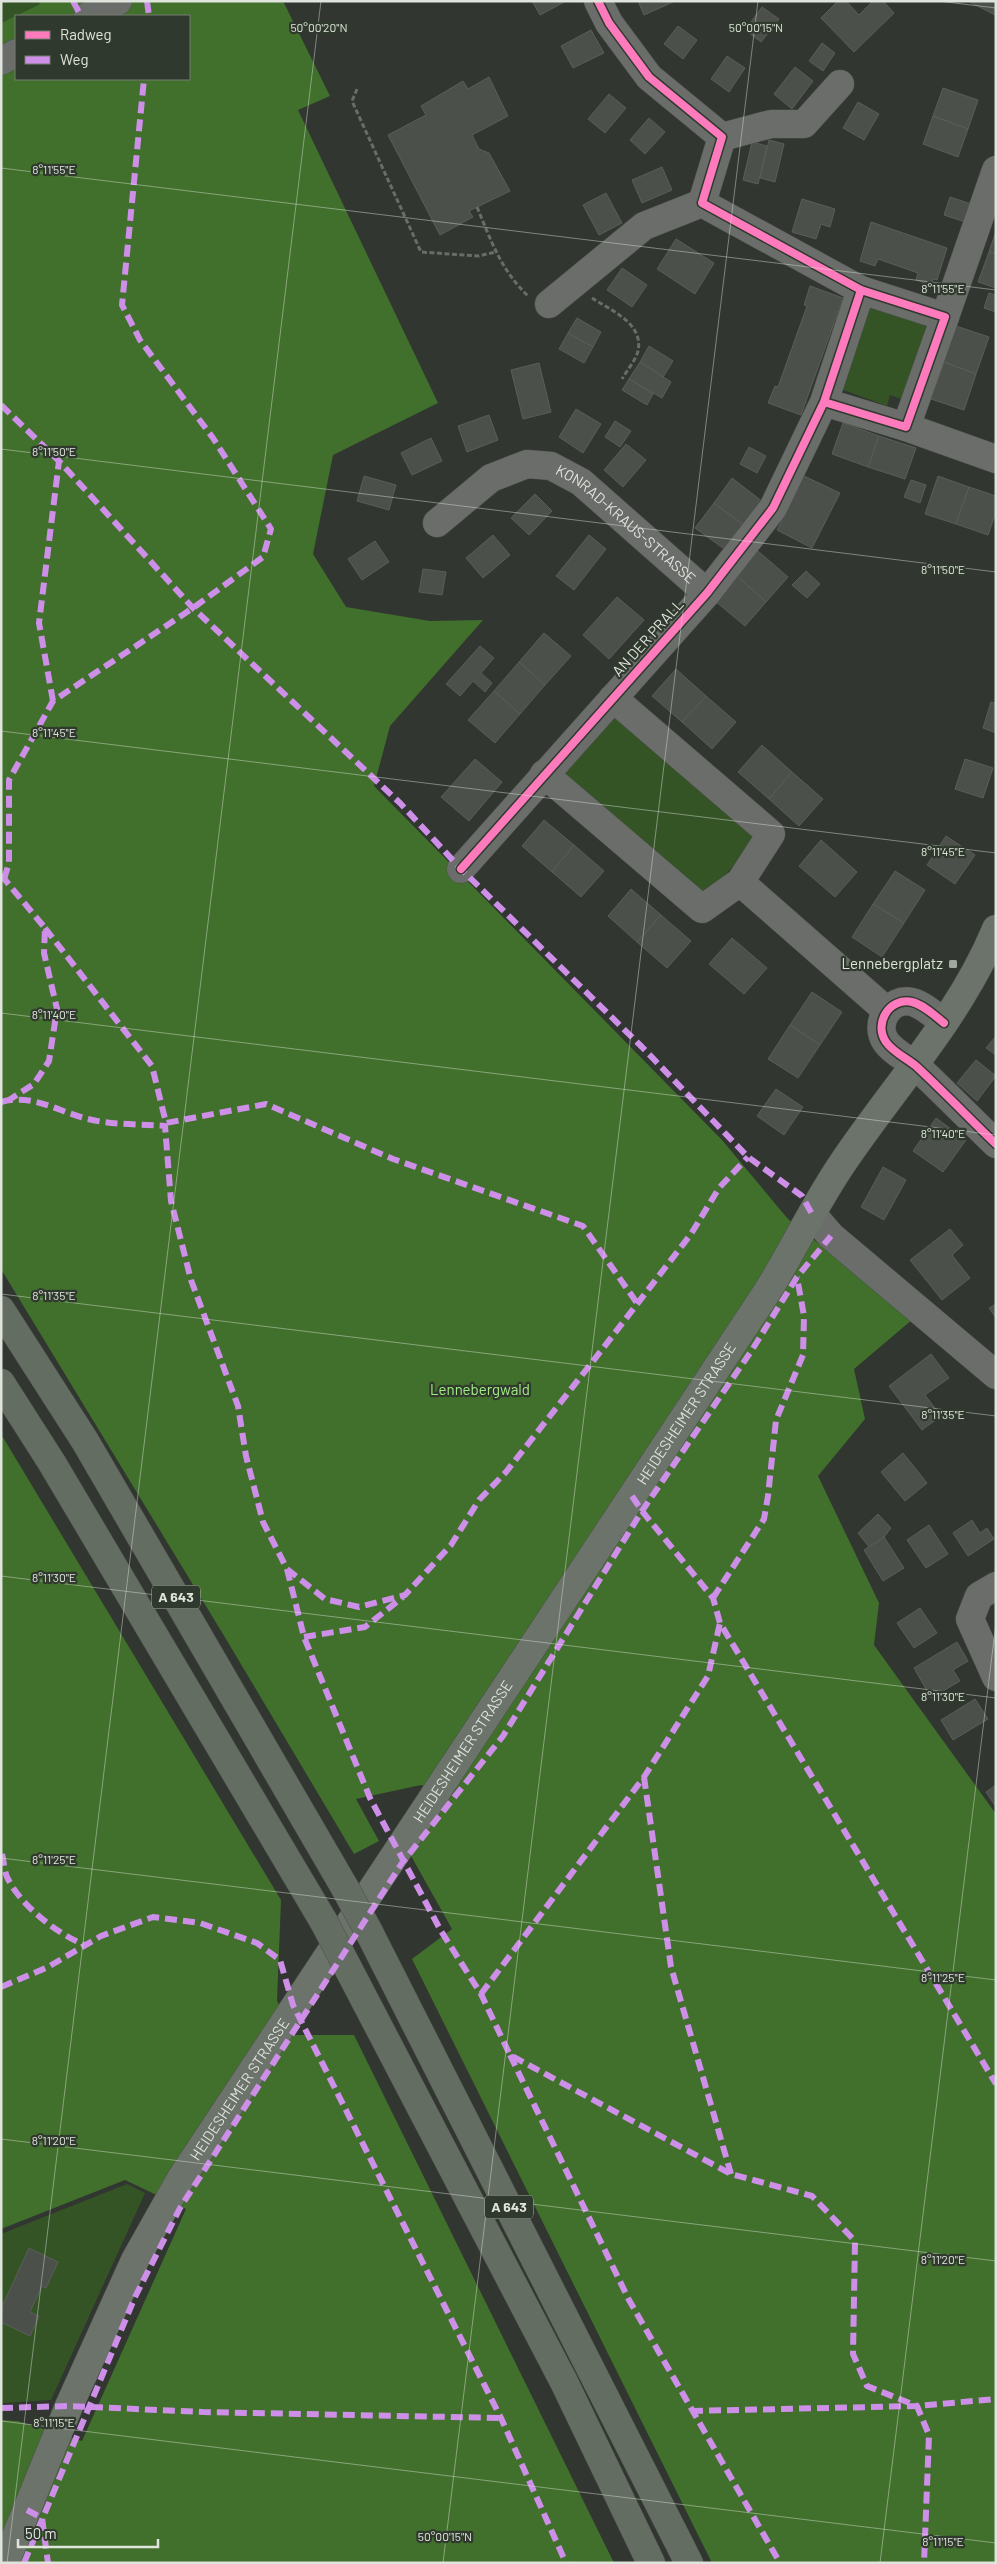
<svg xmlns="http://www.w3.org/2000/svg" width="997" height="2564" font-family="Barlow,sans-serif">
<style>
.green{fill:#345426}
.forest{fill:#40702b;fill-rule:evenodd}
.building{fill:#4c504b;stroke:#5a5e59}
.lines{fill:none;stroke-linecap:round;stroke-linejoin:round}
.minor-casing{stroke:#4d514c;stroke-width:29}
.major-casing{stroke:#4d514c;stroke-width:29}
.highway-casing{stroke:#4d514c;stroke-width:29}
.path{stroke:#696d68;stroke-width:3;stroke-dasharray:5 2.5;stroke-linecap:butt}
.minor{stroke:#6a6d69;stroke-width:28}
.major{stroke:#6c736a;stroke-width:28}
.highway{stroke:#646d62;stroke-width:28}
.highway-bridge-casing{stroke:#4d514c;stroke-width:29;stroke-linecap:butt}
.highway-bridge{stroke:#646d62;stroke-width:28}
.quiet{stroke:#ce8fe9;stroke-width:6;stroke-dasharray:12 6;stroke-linecap:butt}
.cycleway-casing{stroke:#30392d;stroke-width:11}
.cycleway{stroke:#fd7abc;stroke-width:8}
.ticks{fill:none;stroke:#dfe4dd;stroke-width:1;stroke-opacity:0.45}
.poi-dot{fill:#a2a7a0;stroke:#30392d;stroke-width:2}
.labels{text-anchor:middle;stroke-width:4.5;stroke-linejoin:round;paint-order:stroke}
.shield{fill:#30392d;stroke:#aab1a8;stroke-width:1}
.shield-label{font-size:14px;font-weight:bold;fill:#dfe4dd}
.street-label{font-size:15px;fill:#dfe4dd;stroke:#30392d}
.poi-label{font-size:15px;fill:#dfe4dd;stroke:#30392d;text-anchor:end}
.park-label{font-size:15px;fill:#a1ec84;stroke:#30392d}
.ticks-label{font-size:12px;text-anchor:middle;fill:#dfe4dd;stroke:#30392d;stroke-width:4.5;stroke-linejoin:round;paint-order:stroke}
</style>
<rect width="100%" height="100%" fill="#313630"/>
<g class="green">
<polygon points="1,1 37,1 40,4 1,23"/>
<polygon points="865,305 927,325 902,399 890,395 887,406 841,389"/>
<polygon points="614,715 751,833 753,843 751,848 704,897 562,772"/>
<polygon points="127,2184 145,2193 51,2400 1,2403 1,2234"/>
</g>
<g class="forest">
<path d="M37,1H283L330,96L298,110L438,403L333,455L313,554L346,607L430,621L483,620L390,726L374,786L722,1140L788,1219L913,1319L854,1369L865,1419L818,1476L879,1603L874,1645L996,1814V2563H712L412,1959L452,1929L410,1854L450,1797L421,1785L356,1799L379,1841L354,1854L226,1639L1,1269V23L40,4ZM16,16H189V79H16Z"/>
<polygon points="1,1434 281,1900 277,2001 295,2035 354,2035 614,2563 1,2563 1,2420 18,2421 82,2441 186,2209 125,2180 1,2229"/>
</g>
<g class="building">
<polygon points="532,1 566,1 540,15"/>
<polygon points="638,1 673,1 673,2 644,15"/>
<polygon points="838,1 846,1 859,15 873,1 883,1 894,13 854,52 821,18"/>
<polygon points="968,1 996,1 996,12 995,15"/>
<polygon points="762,7 779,19 761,42 745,30"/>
<polygon points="678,26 697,40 683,59 664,44"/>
<polygon points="591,30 604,53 573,68 561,46"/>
<polygon points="822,43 835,53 823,71 809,61"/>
<polygon points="727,56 745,68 729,92 711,79"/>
<polygon points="795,67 813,81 792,109 774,94"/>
<polygon points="489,77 508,116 472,135 479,149 489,153 510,191 469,211 473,217 440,235 388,135 426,115 421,106 463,81 468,89"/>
<polygon points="943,88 978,100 968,129 933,116"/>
<polygon points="609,94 626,108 605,133 588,119"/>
<polygon points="858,102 879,114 864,140 843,128"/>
<polygon points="933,116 968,129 958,157 923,144"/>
<polygon points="649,118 665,132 645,154 630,140"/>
<polygon points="769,140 784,144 775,182 760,178"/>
<polygon points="752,142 767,146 758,184 743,180"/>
<polygon points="662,167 672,190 642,203 632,180"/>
<polygon points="606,193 622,223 599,235 583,205"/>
<polygon points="950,197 971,204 965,222 944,215"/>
<polygon points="802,199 835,209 830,227 821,224 816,239 792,232"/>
<polygon points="871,222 947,248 937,280 933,279 931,285 916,280 918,273 878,259 875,266 860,261"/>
<polygon points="996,231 996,254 989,252"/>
<polygon points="676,239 714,263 695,294 657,269"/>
<polygon points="989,252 996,254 996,288 978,282"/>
<polygon points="622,268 647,285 632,307 607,290"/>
<polygon points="810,286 843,298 801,415 768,403 775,386 778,387 807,306 804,305"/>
<polygon points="989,293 996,295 996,312 984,308"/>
<polygon points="577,318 601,332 593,347 568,333"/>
<polygon points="956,326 989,337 976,374 944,362"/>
<polygon points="568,333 593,347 584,363 559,349"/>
<polygon points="649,346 673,361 663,377 640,362"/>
<polygon points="640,362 671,382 662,398 629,379"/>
<polygon points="944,362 976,374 964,410 931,399"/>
<polygon points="539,363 551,412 523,419 511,370"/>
<polygon points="629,379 653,394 647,405 622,390"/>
<polygon points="576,409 601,424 583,453 559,437"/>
<polygon points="489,415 498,440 467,452 458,426"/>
<polygon points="615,421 631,431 620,447 605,437"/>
<polygon points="843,423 879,436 868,467 832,454"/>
<polygon points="879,436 916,448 905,479 868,467"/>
<polygon points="431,438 442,461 412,475 401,453"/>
<polygon points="626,444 646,460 623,487 604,470"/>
<polygon points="749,447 766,456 757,473 740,464"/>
<polygon points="364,476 396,485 389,510 357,501"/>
<polygon points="804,476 840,493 812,548 777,530"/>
<polygon points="938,476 969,487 956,524 925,514"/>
<polygon points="732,478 763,502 745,526 714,503"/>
<polygon points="911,480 926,485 920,503 904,497"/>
<polygon points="969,487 996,496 996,512 988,535 956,524"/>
<polygon points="535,494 552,511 529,535 511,518"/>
<polygon points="714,503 745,526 727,551 695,528"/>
<polygon points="493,535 510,555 483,578 466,558"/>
<polygon points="589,535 606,549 574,590 556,576"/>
<polygon points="375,541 389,562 362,580 348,559"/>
<polygon points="758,551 788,577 766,602 737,576"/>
<polygon points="423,569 446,572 442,595 419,592"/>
<polygon points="806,571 820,584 807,598 792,585"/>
<polygon points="737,576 766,602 745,626 715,601"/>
<polygon points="617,597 644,620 609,659 583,635"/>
<polygon points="544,633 571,656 545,685 519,662"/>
<polygon points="480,646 494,658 481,673 492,683 485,692 473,681 460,696 446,684"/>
<polygon points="519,662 545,685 520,714 494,691"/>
<polygon points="676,669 706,696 682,722 652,696"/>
<polygon points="494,691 520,714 495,743 468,720"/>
<polygon points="706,696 736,722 712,749 682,722"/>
<polygon points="991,702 996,703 996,733 983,728"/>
<polygon points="762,745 792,772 769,799 738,772"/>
<polygon points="475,759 502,782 469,821 441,797"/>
<polygon points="965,759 993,768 983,798 955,789"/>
<polygon points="792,772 823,799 799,826 769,799"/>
<polygon points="544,820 574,845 552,872 522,846"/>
<polygon points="946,836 975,855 955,884 927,865"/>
<polygon points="821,840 857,872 835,897 799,866"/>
<polygon points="574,845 604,871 581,897 552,872"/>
<polygon points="895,871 925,890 904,923 873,904"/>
<polygon points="631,889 661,915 637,942 608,916"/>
<polygon points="873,904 904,923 882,957 852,937"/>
<polygon points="661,915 691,941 667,968 637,942"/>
<polygon points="732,938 767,968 744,994 709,964"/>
<polygon points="812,992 842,1012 820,1045 790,1025"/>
<polygon points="790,1025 820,1045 798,1078 768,1059"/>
<polygon points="996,1036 996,1055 986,1048"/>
<polygon points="976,1060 996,1076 977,1101 957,1083"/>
<polygon points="776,1089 803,1107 784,1135 757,1116"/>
<polygon points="936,1118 966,1140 943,1172 913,1151"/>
<polygon points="883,1167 906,1180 884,1220 861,1207"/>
<polygon points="950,1229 963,1245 952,1255 970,1278 942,1300 910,1260"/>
<polygon points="996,1304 996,1318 989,1308"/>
<polygon points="931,1354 949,1378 925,1395 941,1416 922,1430 889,1386"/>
<polygon points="903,1453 927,1483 905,1501 881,1472"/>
<polygon points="878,1514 891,1528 884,1537 869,1547 858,1533"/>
<polygon points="972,1520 980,1533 987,1528 994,1539 968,1556 953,1533"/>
<polygon points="929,1525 948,1554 926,1568 907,1540"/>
<polygon points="884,1537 904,1568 883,1581 864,1550"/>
<polygon points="920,1608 937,1633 914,1648 897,1623"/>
<polygon points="957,1642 968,1661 953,1670 960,1681 931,1698 914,1668"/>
<polygon points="975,1699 988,1719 953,1740 941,1720"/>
<polygon points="996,1785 996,1807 986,1792"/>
<polygon points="29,2248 58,2262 46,2288 42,2286 30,2312 39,2316 30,2336 1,2322 1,2309"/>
</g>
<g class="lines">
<g class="minor-casing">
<g id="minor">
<polyline points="598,1 609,23 649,77 722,137 702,203 861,290"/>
<polyline points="88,16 118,1"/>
<polyline points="1,61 16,53"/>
<polyline points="722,137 771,124 804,124 840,84"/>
<polyline points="549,304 644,226 702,203"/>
<polyline points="945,317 996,170"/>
<polyline points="906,427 996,459"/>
<path id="s1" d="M437,523L491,478L527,464L551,466L581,482L707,593"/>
<polyline points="544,774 702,909 740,882 771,834 613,698"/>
<polyline points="461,869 707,593 773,508 824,402 861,290 945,317 906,427 824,402"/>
<polyline points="740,882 887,1011"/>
<path d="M944,1023C935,1016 924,1005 912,1002C890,997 873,1023 886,1042C893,1052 906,1058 916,1066C943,1091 969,1118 996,1144"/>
<polyline points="812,1214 831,1236 996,1375"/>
<polyline points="996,1586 979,1596 970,1619 996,1677"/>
</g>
</g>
<g class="major-casing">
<g id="major">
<path id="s2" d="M5,2563L69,2406L135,2260L180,2180L767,1292C794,1249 815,1203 844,1161C896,1084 960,1016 996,929"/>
</g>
</g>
<g class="highway-casing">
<g id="highway">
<polyline points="1,1310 85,1441 345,1888"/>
<polyline points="1,1383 52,1463 324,1922"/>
<polyline points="369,1932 689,2563"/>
<polyline points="348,1968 564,2382 651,2563"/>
</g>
</g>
<g class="path">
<polyline points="357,89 352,101 421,252 478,256 496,252"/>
<path d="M477,207C492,243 501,270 529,297"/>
<path d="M592,298C610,310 644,323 638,351C636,360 627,370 622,379"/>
<polyline points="165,1126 166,1123"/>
</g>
<use href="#minor" class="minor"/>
<use href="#major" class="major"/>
<use href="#highway" class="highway"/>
<g class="highway-bridge-casing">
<g id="highway-bridge">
<polyline points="345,1888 369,1932"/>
<polyline points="324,1922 348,1968"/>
</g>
</g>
<use href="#highway-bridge" class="highway-bridge"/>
<g class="quiet">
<polyline points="73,1 81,16"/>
<polyline points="147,1 149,16"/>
<polyline points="1,405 59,461 193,608 400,803 461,869 642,1047 748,1157 802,1196 812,1214"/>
<polyline points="53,701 39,623 59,461"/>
<polyline points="1,875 45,928 44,953 57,1009 49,1061 34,1084 9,1100"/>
<polyline points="4,879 9,863 9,780 53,701 193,608 263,557 271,529 213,438 140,340 122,305 144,79"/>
<polyline points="45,928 152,1066 166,1123 266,1104 393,1159 583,1226 637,1303"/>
<path d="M1,1102C32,1093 59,1112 88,1119C112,1125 140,1124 165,1126L171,1201L191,1280L238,1406L246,1456L263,1522L287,1569L325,1599L359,1607L405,1595L451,1545L479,1500L506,1472L604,1347L691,1234L719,1188L748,1157"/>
<polyline points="632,1496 642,1511 713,1598 720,1623 996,2084"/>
<polyline points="287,1569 304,1637 370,1798 441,1931 481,1994 510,2055 731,2174 812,2196 855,2241 853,2354 867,2386 917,2406 929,2435 924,2563"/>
<polyline points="713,1598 764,1519 768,1496 776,1420 803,1355 804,1316 797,1277"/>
<polyline points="304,1637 365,1627 403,1597"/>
<polyline points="644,1777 671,1967 731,2174"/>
<path d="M2,1854C4,1861 4,1870 7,1877C20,1905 57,1934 85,1945"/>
<polyline points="1,1987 48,1967 101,1936 153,1917 200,1923 257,1943 280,1960 293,2005 501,2418 566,2563"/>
<polyline points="481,1994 644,1777 708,1676 720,1623"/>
<polyline points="510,2055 629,2300 780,2563"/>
<polyline points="1,2408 69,2406 203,2412 501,2418"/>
<polyline points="691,2411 917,2406 996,2399"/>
<polyline points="27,2510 42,2518 48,2563"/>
<polyline points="24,2563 135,2297 180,2208 402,1863 503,1736 642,1511 752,1350 797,1277 831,1236"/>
</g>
<g class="cycleway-casing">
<g id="cycleway">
<polyline points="598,1 609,23 649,77 722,137 702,203 861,290"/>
<polyline points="461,869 707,593 773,508 824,402 861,290 945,317 906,427 824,402"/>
<path d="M944,1023C935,1016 924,1005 912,1002C890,997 873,1023 886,1042C893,1052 906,1058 916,1066C943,1091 969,1118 996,1144"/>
</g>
</g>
<use href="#cycleway" class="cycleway"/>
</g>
<path class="ticks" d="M938,1L996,8M1,168L996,290M1,449L996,572M1,731L996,853M1,1013L996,1135M1,1294L996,1416M1,1576L996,1698M1,1858L996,1980M1,2139L996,2261M1,2421L996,2543M7,2563L321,1M443,2563L758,1M880,2563L996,1623"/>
<rect class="poi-dot" x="948" y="959" width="10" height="10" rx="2.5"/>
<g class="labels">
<g class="shield">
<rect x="152" y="1585.5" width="48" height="23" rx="4"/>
<rect x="485" y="2195.5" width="48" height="23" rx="4"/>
</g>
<g class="shield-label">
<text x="176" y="1602">A 643</text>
<text x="509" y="2212">A 643</text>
</g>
<g class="street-label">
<text dy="5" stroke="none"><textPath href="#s1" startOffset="228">KONRAD-KRAUS-STRASSE</textPath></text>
<text transform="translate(648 638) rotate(-48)" y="5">AN DER PRALL</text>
<text dy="5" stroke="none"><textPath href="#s2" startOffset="1340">HEIDESHEIMER STRASSE</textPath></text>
<text dy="5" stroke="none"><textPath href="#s2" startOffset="935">HEIDESHEIMER STRASSE</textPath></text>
<text dy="5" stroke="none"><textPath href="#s2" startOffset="530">HEIDESHEIMER STRASSE</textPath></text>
</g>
<g class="poi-label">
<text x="943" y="969">Lennebergplatz</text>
</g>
<g class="park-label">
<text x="480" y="1395">Lennebergwald</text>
</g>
</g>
<g class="ticks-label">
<text x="319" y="32">50°00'20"N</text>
<text x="756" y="32">50°00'15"N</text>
<text x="54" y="174">8°11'55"E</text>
<text x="943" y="293">8°11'55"E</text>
<text x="54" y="456">8°11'50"E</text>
<text x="943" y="574">8°11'50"E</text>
<text x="54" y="737">8°11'45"E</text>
<text x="943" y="856">8°11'45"E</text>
<text x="54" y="1019">8°11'40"E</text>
<text x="943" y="1138">8°11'40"E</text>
<text x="54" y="1300">8°11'35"E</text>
<text x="943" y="1419">8°11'35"E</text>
<text x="54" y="1582">8°11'30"E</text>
<text x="943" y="1701">8°11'30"E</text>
<text x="54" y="1864">8°11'25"E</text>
<text x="943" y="1982">8°11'25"E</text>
<text x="54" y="2145">8°11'20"E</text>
<text x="943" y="2264">8°11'20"E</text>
<text x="54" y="2427">8°11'15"E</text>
<text x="445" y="2541">50°00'15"N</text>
<text x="943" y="2546">8°11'15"E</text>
</g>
<rect width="997" height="2564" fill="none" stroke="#dfe4dd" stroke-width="5"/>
<rect x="15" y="15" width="175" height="65" fill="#30392d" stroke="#767d73"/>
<rect x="25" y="31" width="25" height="8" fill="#fd7abc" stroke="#767d73"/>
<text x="60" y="40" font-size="15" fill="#dfe4dd">Radweg</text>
<rect x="25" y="56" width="25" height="8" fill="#ce8fe9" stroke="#767d73"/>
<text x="60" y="65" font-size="15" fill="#dfe4dd">Weg</text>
<path d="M18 2539v8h140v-8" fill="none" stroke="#dfe4dd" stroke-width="2.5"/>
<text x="25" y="2539" font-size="15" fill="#dfe4dd" stroke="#30392d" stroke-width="4" paint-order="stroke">50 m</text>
</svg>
